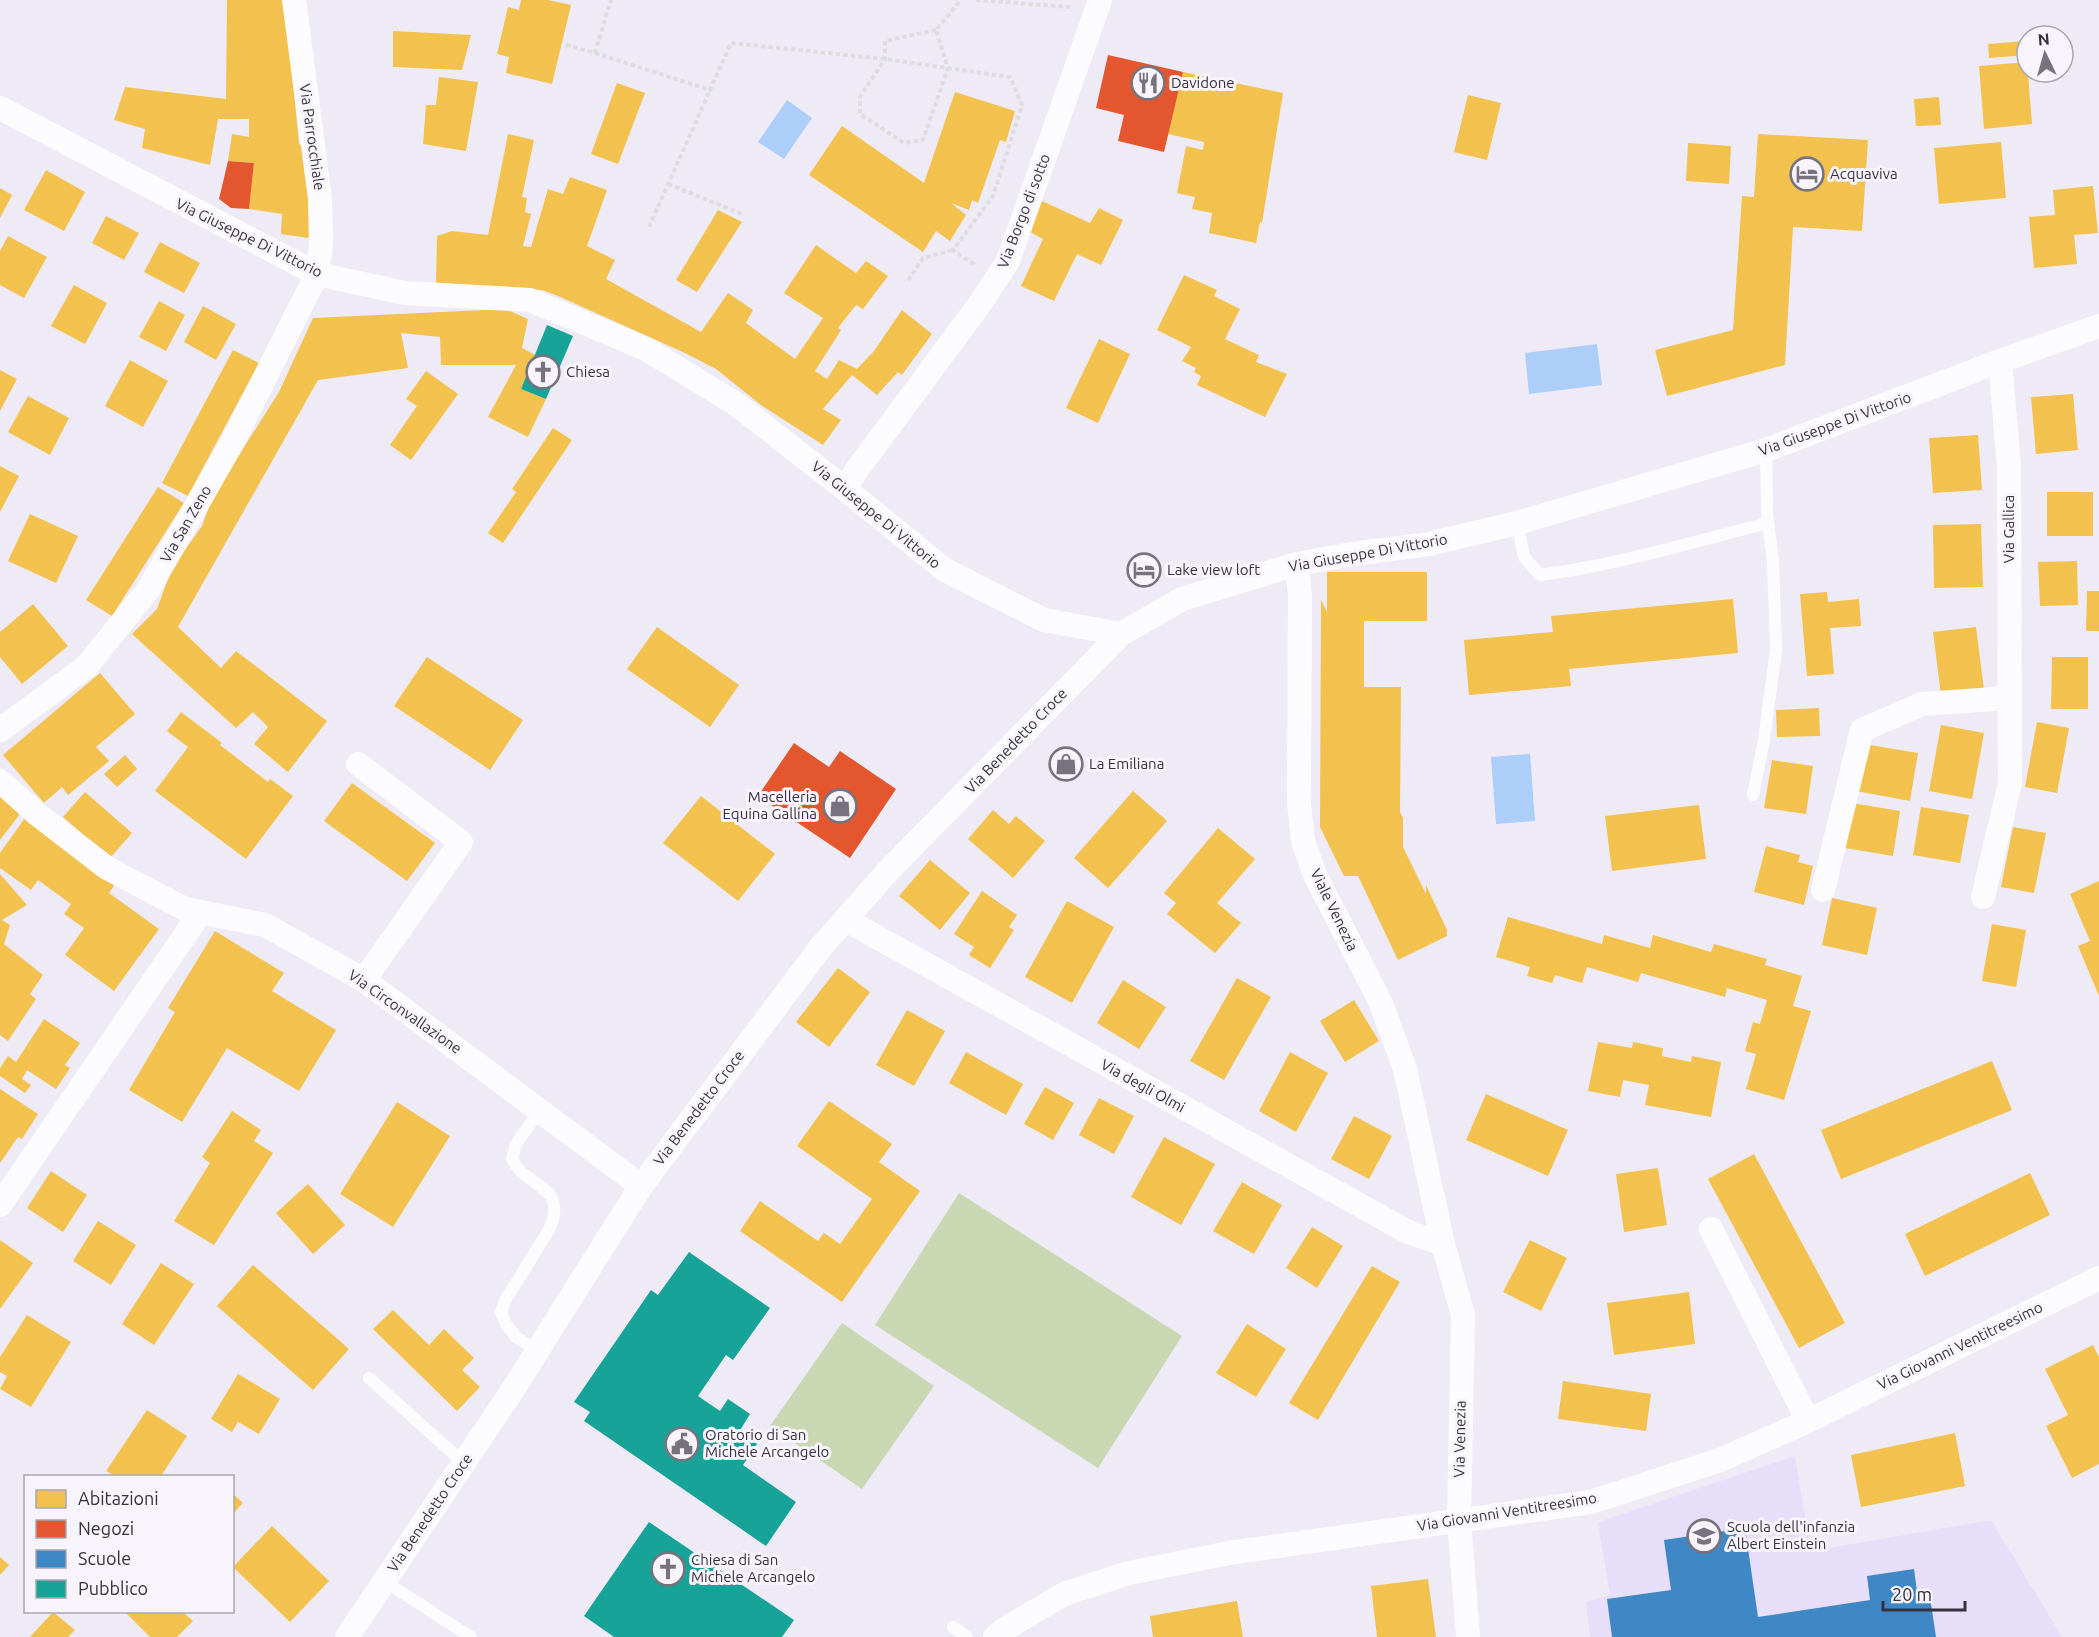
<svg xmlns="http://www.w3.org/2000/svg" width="2099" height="1637" font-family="Ubuntu,sans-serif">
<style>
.built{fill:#e7dff9}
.green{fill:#c9d7b3}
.water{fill:#accef8}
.homes{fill:#f2c14e}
.shops{fill:#e4572e}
.schools{fill:#3f88c5}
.public{fill:#17a398}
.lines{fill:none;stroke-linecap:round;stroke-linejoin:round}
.path{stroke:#dddde0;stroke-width:4;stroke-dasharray:4.5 3;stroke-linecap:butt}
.lane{stroke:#fcfcfe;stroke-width:12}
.street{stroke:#fcfcfe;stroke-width:24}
.labels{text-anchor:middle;stroke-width:6;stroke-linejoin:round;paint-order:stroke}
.poi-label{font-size:15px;fill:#35323d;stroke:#f7f5fb;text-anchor:start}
.street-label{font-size:15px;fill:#35323d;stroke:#f7f5fb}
</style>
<rect width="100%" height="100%" fill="#eeebf7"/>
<polygon class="built" points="1795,1456 1811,1551 1991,1520 2062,1637 1590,1637 1586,1602 1610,1595 1598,1522"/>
<g class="green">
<polygon points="959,1193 1182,1336 1098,1468 875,1325"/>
<polygon points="842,1323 934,1386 862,1489 770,1426"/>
</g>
<g class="water">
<polygon points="787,100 812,118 784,159 758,142"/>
<polygon points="1597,344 1602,385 1529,394 1525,353"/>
<polygon points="1530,754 1535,821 1496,824 1491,757"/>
</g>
<g class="homes">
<polygon points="227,0 285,0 299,144 305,148 315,239 281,234 282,214 249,209 254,163 228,161 232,134 249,137 249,119 218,119 210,165 142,148 145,129 114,120 125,87 226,99"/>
<polygon points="521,0 548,0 571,5 552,84 506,73 509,57 497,54 508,7 519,10"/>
<polygon points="393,31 471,35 462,70 393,67"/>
<polygon points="2027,41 2027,55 1989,58 1988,44"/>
<polygon points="2027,62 2032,124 1984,129 1979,66"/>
<polygon points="1183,72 1283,93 1262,223 1260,222 1256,243 1209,233 1212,213 1192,209 1195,197 1177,193 1186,146 1203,150 1204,142 1168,134"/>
<polygon points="439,77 478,82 466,151 423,144 426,105 436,105"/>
<polygon points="617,83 645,93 618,164 591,154"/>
<polygon points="955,92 1015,111 1006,142 1000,140 978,203 972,200 969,210 951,203 966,215 950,241 936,231 923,252 809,175 842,126 924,183"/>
<polygon points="1468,95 1501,103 1487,160 1454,152"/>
<polygon points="1939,97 1941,125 1916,126 1914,99"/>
<polygon points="508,134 534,140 522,197 527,198 525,212 531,214 523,246 531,247 548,189 563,194 570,177 607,190 587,246 615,260 606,279 701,332 728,293 753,310 746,323 795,359 823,318 784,293 816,245 856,273 866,261 888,276 863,309 856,305 838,328 841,330 815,371 827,379 839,360 857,369 874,351 902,310 932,334 902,375 898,372 877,395 852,375 823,409 841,420 823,445 761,405 716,369 685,353 558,296 542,290 436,285 437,236 452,231 488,235"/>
<polygon points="1758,134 1868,140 1862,231 1793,227 1785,365 1667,396 1655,350 1733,330 1742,196 1754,197"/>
<polygon points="2001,142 2006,198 1939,204 1934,148"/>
<polygon points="1688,143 1731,146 1729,184 1686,181"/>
<polygon points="46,170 85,192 64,231 24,210"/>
<polygon points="2093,186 2098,233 2074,235 2077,264 2034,268 2029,217 2055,215 2053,190"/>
<polygon points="0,188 12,195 0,218"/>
<polygon points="1042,201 1090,223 1099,208 1123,220 1101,265 1077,254 1054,301 1021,286 1043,239 1028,231"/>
<polygon points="718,210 742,222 697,292 676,280"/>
<polygon points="106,216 139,233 124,260 92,243"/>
<polygon points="8,236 47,257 24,298 0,285 0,251"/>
<polygon points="160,242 200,263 184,293 144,272"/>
<polygon points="1184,275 1217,290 1214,296 1240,309 1225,339 1259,355 1256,362 1287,374 1265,417 1197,385 1201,376 1194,372 1196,368 1182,361 1191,347 1157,330"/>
<polygon points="74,285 107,303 85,344 51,326"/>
<polygon points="159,301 185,315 166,351 139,337"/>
<polygon points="203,306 236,324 216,360 184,342"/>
<polygon points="505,309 528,319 522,348 535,355 521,389 546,399 528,437 488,417 516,365 441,365 440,337 401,333 408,368 318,380 178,627 221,668 236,651 327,721 288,772 254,744 268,727 253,712 236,728 132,634 157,609 172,568 202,526 213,496 279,392 313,318"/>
<polygon points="1099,339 1130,354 1098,423 1066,408"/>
<polygon points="233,350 259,363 188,496 162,483"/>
<polygon points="130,360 168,381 143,427 105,406"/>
<polygon points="0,370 17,379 0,411"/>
<polygon points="426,371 458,394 411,460 390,445 417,406 406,399"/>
<polygon points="2073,394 2078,450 2036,454 2031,397"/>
<polygon points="28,396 69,418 50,455 8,432"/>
<polygon points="553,428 572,440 503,543 488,533 516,492 512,489"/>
<polygon points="1978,435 1982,490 1933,493 1929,438"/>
<polygon points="0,466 19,476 0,512"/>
<polygon points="158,487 184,503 112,616 86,600"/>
<rect x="2047" y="492" width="46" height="44"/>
<polygon points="30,514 78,536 56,583 8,561"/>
<polygon points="1981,524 1983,587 1934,588 1933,525"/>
<polygon points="2077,561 2078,605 2040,606 2038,562"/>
<polygon points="1327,572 1427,572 1427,621 1364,621 1364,687 1401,687 1400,812 1403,818 1403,847 1426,894 1426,885 1447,930 1447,936 1398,960 1358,876 1344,876 1320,827 1321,600 1327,612"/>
<polygon points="2087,591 2099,591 2099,631 2086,631"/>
<polygon points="1827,592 1828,602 1859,599 1861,626 1830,628 1834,674 1807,676 1800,594"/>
<polygon points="1733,599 1738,653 1569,669 1571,686 1469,695 1464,640 1553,632 1551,616"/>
<polygon points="33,604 68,646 22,684 0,657 0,632"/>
<polygon points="657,627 739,685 710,727 627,669"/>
<polygon points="1976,627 1984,690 1941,695 1933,632"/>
<polygon points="427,657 523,720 490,770 394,706"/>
<polygon points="2052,657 2088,657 2088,709 2051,709"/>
<polygon points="100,673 135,714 96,747 109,761 68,795 62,787 44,803 3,755"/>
<polygon points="1819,708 1820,736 1777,737 1776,710"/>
<polygon points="181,712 222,743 220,745 268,782 270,779 293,796 246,859 155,791 188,747 167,731"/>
<polygon points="2037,722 2069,728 2057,793 2025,787"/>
<polygon points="1941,725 1984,733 1972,799 1929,791"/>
<polygon points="1864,744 1918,753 1910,801 1856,791"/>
<polygon points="125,755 137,769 117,787 104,774"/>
<polygon points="1772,760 1813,766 1806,814 1764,808"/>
<polygon points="352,783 435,843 407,881 324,821"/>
<polygon points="0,790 23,810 0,840"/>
<polygon points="1133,791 1167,821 1108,888 1074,858"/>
<polygon points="85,792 132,833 110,858 63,817"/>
<polygon points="701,796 775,854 738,901 663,843"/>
<polygon points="1852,803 1900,811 1893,856 1845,848"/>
<polygon points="1699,805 1706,859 1612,871 1605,816"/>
<polygon points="1921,807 1969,815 1960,863 1913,855"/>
<polygon points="993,810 1009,824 1016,816 1045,841 1013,878 968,839"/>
<polygon points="25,818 115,884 109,893 159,929 114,991 65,955 84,928 64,914 71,904 38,880 31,890 0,868 0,853"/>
<polygon points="2013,827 2046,833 2034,893 2001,887"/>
<polygon points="1218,828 1255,859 1217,903 1241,923 1215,953 1167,914 1176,903 1164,893"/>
<polygon points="1766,846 1800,855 1798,862 1813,866 1804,905 1754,892"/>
<polygon points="930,860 970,893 940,930 899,896"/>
<polygon points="0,874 27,905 2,920 10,925 4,944 43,975 30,994 36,999 8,1041 0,1035"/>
<polygon points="2099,881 2099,996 2078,946 2090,941 2070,894"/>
<polygon points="982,891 1017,915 1009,927 1014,930 990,968 969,955 974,947 954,934"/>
<polygon points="1832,898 1877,908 1867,955 1822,945"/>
<polygon points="1067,901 1114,927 1072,1003 1025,977"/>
<polygon points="1508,917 1602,944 1604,935 1650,948 1653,935 1711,952 1714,944 1767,959 1765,965 1802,976 1793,1006 1811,1011 1784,1100 1746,1089 1756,1054 1745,1051 1753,1022 1760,1024 1767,1000 1727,988 1725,997 1641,973 1638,982 1587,967 1582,983 1555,975 1552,983 1527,976 1530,967 1496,957"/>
<polygon points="1992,924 2026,930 2016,987 1982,981"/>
<polygon points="215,931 284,973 272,991 336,1030 299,1091 227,1048 182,1122 129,1090 175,1012 168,1008"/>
<polygon points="838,968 870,992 829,1047 796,1022"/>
<polygon points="1237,978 1271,997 1224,1080 1190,1061"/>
<polygon points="1123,980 1166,1007 1139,1049 1097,1023"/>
<polygon points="1354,1000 1379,1041 1345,1062 1320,1021"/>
<polygon points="907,1010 945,1031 914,1086 876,1065"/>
<polygon points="44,1019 80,1043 65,1065 70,1068 56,1089 27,1070 22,1079 31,1085 25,1093 0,1076 0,1068 8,1056 16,1062"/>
<polygon points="1598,1042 1632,1048 1633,1042 1663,1048 1662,1056 1691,1062 1692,1056 1721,1062 1711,1117 1645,1105 1649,1085 1623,1080 1620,1097 1588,1091"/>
<polygon points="966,1052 1023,1084 1006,1115 949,1083"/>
<polygon points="1290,1052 1328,1073 1296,1132 1259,1111"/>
<polygon points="1992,1061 2012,1110 1841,1179 1821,1130"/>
<polygon points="1045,1087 1074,1103 1053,1140 1024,1124"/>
<polygon points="0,1089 38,1114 22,1139 18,1137 0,1163"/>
<polygon points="1486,1094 1568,1130 1548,1176 1466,1140"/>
<polygon points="1099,1098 1134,1116 1114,1154 1079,1135"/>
<polygon points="829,1101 892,1144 879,1162 920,1191 842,1302 740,1231 760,1201 818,1241 824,1233 840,1244 872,1199 797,1146"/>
<polygon points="397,1102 450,1136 393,1227 340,1194"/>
<polygon points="232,1111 261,1130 254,1141 273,1153 214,1245 174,1221 210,1163 202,1157"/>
<polygon points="1354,1116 1392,1136 1369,1179 1331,1159"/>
<polygon points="1164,1137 1215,1164 1181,1225 1131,1197"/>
<polygon points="1754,1154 1845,1323 1799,1348 1708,1179"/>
<polygon points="1658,1168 1667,1225 1624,1232 1616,1174"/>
<polygon points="51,1171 87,1195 63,1232 27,1208"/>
<polygon points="2030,1173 2050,1215 1925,1276 1905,1234"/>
<polygon points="1242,1182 1282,1205 1254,1254 1213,1231"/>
<polygon points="308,1184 345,1225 313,1254 276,1213"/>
<polygon points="98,1221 136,1245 111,1285 73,1261"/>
<polygon points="1312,1227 1343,1246 1317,1288 1286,1268"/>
<polygon points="0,1240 33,1263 0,1309"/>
<polygon points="1530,1240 1567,1258 1541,1311 1503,1292"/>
<polygon points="161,1263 194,1284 154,1345 122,1324"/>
<polygon points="253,1265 349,1349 313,1390 217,1306"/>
<polygon points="1372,1266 1400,1282 1318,1420 1289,1403"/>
<polygon points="1689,1292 1695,1344 1614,1355 1607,1303"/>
<polygon points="393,1310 429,1345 444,1329 474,1358 462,1370 480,1387 457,1411 373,1329"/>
<polygon points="27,1315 71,1342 31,1407 0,1389 7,1376 0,1372 0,1357"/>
<polygon points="1247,1324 1286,1349 1256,1397 1216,1373"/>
<polygon points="2093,1345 2099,1357 2099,1464 2072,1478 2046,1426 2068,1415 2045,1369"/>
<polygon points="238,1374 280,1399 259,1434 238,1422 232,1432 211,1419"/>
<polygon points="1563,1381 1651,1394 1646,1431 1558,1419"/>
<polygon points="147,1410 187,1436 161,1476 115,1476 106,1471"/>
<polygon points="1955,1433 1965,1486 1861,1507 1851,1455"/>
<polygon points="232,1493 243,1503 232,1515"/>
<polygon points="272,1526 329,1581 290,1622 233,1567"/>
<polygon points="0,1557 9,1565 0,1575"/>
<polygon points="1428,1579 1436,1637 1377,1637 1371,1586"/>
<polygon points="1237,1601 1243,1637 1153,1637 1150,1616"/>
<polygon points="53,1612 75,1630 68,1637 30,1637"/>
<polygon points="127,1612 183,1612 193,1621 177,1637 150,1637 126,1613"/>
</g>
<g class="shops">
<polygon points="1108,55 1183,72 1164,152 1118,141 1124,115 1096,108"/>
<polygon points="228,161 254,163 249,209 231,208 219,199"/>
<polygon points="794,743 829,767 840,751 896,789 850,858 758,796"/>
</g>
<polygon class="schools" points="1745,1528 1758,1617 1870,1600 1867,1576 1914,1569 1918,1599 1930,1597 1936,1637 1612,1637 1607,1599 1671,1590 1664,1540"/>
<g class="public">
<polygon points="547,325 573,336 546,399 521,389"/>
<polygon points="689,1252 770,1308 733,1360 726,1355 698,1396 720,1411 728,1399 750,1414 739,1432 757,1444 743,1465 796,1502 766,1546 584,1421 590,1412 574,1402 651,1290 658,1295"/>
<polygon points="649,1522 794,1620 782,1637 614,1637 584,1616"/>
</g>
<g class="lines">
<g class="path">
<polyline points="976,0 1070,7"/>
<polyline points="936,30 885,41 885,59 860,97 860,114 904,143 923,140 948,68 936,30 961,0"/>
<polyline points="566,45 595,53 611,0"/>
<polyline points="595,53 710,90 731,43 885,59 1010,77 1022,105 993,196 953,250 975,265"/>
<polyline points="668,184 742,214"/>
<polyline points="649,227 710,90"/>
<polyline points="908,280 923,258 953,250"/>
</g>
<g class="lane">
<path d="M1517,523L1524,557L1540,575C1617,565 1693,542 1768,523"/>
<polyline points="1753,795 1764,740 1776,650 1773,562 1767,513 1766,450"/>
<path d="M538,1351L516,1337L506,1324L501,1312L506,1299L549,1230C570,1183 524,1189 512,1158L516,1144L540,1110"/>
<polyline points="369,1378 464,1463"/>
<polyline points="384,1581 471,1637"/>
<polyline points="953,1627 967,1637"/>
</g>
<g class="street">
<polyline points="0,108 317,274 405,293 530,300 646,349 736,404 845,489 945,570 1044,620 1121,634"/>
<polyline points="845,489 856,471 979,305 1008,261 1100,0"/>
<polyline points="1297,564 1300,596 1299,803 1303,841 1315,875 1380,1001 1405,1069 1443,1244 1463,1315 1459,1520 1468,1637"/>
<polyline points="0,730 86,667 148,590 231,445 317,274 321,245 320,199 294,0"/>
<polyline points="358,764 461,842 364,980"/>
<polyline points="0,781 37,814 107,868 185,909 265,925 364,980 641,1186"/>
<polyline points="1823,890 1862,730 1922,704 2009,698"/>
<polyline points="1983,897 2010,783 2009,467 2000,361"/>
<polyline points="846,920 1408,1232 1443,1244"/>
<polyline points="0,1205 201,912"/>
<polyline points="1711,1229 1808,1421"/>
<polyline points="347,1637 514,1388 641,1186 821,947 889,870 1121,634 1182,599 1297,564 1352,554 1429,544 1517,523 1766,450 2000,361 2099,326"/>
<polyline points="995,1637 1003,1630 1064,1594 1129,1573 1229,1553 1591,1502 1720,1460 1808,1421 2099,1278"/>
</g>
</g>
<defs>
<g id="restaurant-ring" transform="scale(1.725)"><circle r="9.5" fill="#f7f5fb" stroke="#76737e" stroke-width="1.5"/><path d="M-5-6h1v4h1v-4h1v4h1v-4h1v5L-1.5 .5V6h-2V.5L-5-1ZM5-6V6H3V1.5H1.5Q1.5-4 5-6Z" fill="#76737e"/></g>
<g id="hotel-ring" transform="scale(1.725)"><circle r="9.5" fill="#f7f5fb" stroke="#76737e" stroke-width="1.5"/><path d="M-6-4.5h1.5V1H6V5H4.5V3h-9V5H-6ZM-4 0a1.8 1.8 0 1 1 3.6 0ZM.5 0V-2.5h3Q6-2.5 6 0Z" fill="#76737e"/></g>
<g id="church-ring" transform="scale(1.725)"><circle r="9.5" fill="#f7f5fb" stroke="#76737e" stroke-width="1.5"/><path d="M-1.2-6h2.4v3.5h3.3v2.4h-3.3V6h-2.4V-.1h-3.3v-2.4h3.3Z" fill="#76737e"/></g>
<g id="shop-ring" transform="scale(1.725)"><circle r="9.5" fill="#f7f5fb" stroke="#76737e" stroke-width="1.5"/><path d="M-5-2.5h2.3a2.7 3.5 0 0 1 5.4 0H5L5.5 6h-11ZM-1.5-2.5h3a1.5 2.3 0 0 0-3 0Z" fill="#76737e"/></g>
<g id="civic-ring" transform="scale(1.725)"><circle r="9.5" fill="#f7f5fb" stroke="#76737e" stroke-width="1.5"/><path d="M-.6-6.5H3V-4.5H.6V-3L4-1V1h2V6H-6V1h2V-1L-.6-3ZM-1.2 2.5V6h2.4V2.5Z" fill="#76737e"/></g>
<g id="school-ring" transform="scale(1.725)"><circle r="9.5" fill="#f7f5fb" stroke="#76737e" stroke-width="1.5"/><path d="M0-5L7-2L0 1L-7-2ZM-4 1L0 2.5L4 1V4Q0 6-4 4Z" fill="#76737e"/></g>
</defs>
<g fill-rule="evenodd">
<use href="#restaurant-ring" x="1148" y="83"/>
<use href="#hotel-ring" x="1807" y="174"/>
<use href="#church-ring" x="543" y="372"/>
<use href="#hotel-ring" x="1144" y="570"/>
<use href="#shop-ring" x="1066" y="764"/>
<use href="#shop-ring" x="840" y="806"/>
<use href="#civic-ring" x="682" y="1444"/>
<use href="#school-ring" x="1704" y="1536"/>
<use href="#church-ring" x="668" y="1569"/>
</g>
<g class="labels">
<g class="poi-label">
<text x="1171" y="88">Davidone</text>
<text x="1830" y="179">Acquaviva</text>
<text x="566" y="377">Chiesa</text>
<text x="1167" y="575">Lake view loft</text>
<text x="1089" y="769">La Emiliana</text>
<text x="817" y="802" text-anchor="end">Macelleria<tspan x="817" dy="17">Equina Gallina</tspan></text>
<text x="705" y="1440">Oratorio di San<tspan x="705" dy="17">Michele Arcangelo</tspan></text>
<text x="1727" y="1532">Scuola dell'infanzia<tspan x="1727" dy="17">Albert Einstein</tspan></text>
<text x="691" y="1565">Chiesa di San<tspan x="691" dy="17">Michele Arcangelo</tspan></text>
</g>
<g class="street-label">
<text transform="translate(312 137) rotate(82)" y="5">Via Parrocchiale</text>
<text transform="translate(1024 211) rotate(-69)" y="5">Via Borgo di sotto</text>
<text transform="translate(249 238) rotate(26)" y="5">Via Giuseppe Di Vittorio</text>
<text transform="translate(1835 424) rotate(-20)" y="5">Via Giuseppe Di Vittorio</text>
<text transform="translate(876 515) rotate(39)" y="5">Via Giuseppe Di Vittorio</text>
<text transform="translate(186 524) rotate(-60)" y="5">Via San Zeno</text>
<text transform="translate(2009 529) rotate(-90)" y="5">Via Gallica</text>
<text transform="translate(1368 553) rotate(-10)" y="5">Via Giuseppe Di Vittorio</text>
<text transform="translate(1016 741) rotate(-46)" y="5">Via Benedetto Croce</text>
<text transform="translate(1334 910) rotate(64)" y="5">Viale Venezia</text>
<text transform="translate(405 1012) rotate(35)" y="5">Via Circonvallazione</text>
<text transform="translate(1143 1086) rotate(29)" y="5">Via degli Olmi</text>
<text transform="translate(699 1108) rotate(-53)" y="5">Via Benedetto Croce</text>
<text transform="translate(1960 1346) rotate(-26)" y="5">Via Giovanni Ventitreesimo</text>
<text transform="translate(1460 1439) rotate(-89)" y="5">Via Venezia</text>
<text transform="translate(1507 1512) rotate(-9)" y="5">Via Giovanni Ventitreesimo</text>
<text transform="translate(430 1513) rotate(-56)" y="5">Via Benedetto Croce</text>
</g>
</g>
<rect x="24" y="1475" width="210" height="138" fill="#f7f5fb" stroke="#a9a7af" stroke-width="1.5"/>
<rect x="36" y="1490" width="30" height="18" fill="#f2c14e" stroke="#a9a7af" stroke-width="1.5"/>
<text x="78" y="1505" font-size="18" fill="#35323d">Abitazioni</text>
<rect x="36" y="1520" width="30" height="18" fill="#e4572e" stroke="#a9a7af" stroke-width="1.5"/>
<text x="78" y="1535" font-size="18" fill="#35323d">Negozi</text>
<rect x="36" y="1550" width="30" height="18" fill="#3f88c5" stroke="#a9a7af" stroke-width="1.5"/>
<text x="78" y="1565" font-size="18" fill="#35323d">Scuole</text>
<rect x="36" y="1580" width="30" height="18" fill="#17a398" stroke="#a9a7af" stroke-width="1.5"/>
<text x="78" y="1595" font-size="18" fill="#35323d">Pubblico</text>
<g transform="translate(2045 54) rotate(355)"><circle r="28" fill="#f7f5fb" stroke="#a9a7af" stroke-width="1.5"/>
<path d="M0-4.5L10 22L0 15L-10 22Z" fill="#76737e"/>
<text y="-9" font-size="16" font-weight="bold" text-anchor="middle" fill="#35323d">N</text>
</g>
<path d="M1883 1601v9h82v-9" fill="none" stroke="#35323d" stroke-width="3"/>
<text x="1892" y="1601" font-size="18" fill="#35323d" stroke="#f7f5fb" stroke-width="4.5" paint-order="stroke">20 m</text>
</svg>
